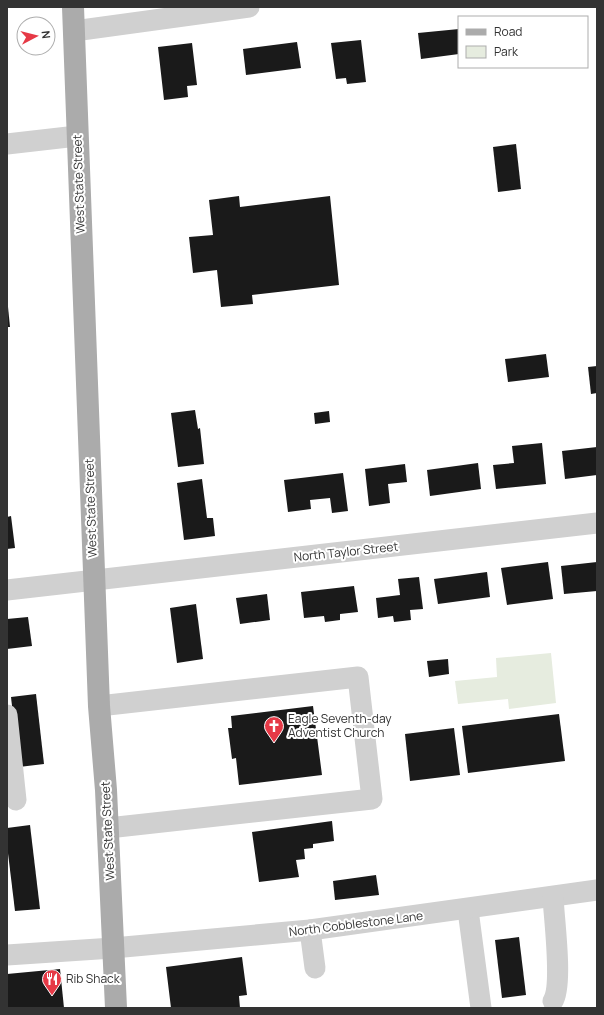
<svg xmlns="http://www.w3.org/2000/svg" width="604" height="1015" font-family="Manrope,sans-serif">
<style>
.green{fill:#e6ecdf}
.building{fill:#1a1a1a}
.lines{fill:none;stroke-linecap:round;stroke-linejoin:round}
.minor{stroke:#d0d0d0;stroke-width:21}
.major{stroke:#ababab;stroke-width:22}
.labels{text-anchor:middle;stroke-width:4;stroke-linejoin:round;paint-order:stroke}
.street-label{font-size:12px;fill:#333;stroke:#fff}
.poi-label{font-size:12px;fill:#333;stroke:#fff;text-anchor:start}
</style>
<rect width="100%" height="100%" fill="#fff"/>
<polygon class="green" points="551,653 556,703 509,709 508,699 458,704 455,681 497,677 496,658"/>
<g class="building">
<polygon points="459,29 459,54 421,59 418,33"/>
<polygon points="361,40 366,82 347,84 346,78 336,79 331,43"/>
<polygon points="297,42 301,68 246,75 243,49"/>
<polygon points="192,43 197,85 187,86 188,97 164,100 158,47"/>
<polygon points="516,144 521,189 498,192 493,147"/>
<polygon points="239,196 240,207 330,196 339,285 252,295 253,304 221,307 217,270 193,273 189,237 213,235 209,200"/>
<polygon points="7,297 10,327 7,327"/>
<polygon points="546,354 549,377 508,382 505,359"/>
<polygon points="597,366 597,393 591,394 588,367"/>
<polygon points="195,410 198,429 200,428 204,464 178,467 171,413"/>
<polygon points="329,411 330,422 315,424 314,413"/>
<polygon points="542,443 546,484 496,489 493,465 514,463 512,446"/>
<polygon points="597,447 597,475 565,479 562,451"/>
<polygon points="478,463 481,489 430,496 427,470"/>
<polygon points="405,464 407,482 388,484 390,503 369,506 365,469"/>
<polygon points="343,473 348,511 332,513 330,498 310,500 311,509 288,512 284,480"/>
<polygon points="202,479 207,518 213,518 215,536 184,540 177,483"/>
<polygon points="11,516 15,548 7,549 7,517"/>
<polygon points="548,562 553,599 507,605 501,568"/>
<polygon points="597,562 597,591 564,594 561,566"/>
<polygon points="487,572 490,597 438,604 434,579"/>
<polygon points="419,577 423,609 410,610 411,620 394,622 393,616 378,618 376,598 400,595 398,579"/>
<polygon points="354,586 358,612 340,614 340,620 325,622 324,616 304,618 301,592"/>
<polygon points="267,594 270,620 240,624 236,598"/>
<polygon points="196,604 203,659 177,663 170,608"/>
<polygon points="28,617 32,646 7,649 7,619"/>
<polygon points="448,659 449,674 429,677 427,661"/>
<polygon points="36,694 44,764 19,767 11,697"/>
<polygon points="313,706 322,775 239,785 236,758 232,759 228,728 232,728 231,716"/>
<polygon points="559,714 565,761 468,773 462,726"/>
<polygon points="454,728 460,775 410,781 405,734"/>
<polygon points="332,821 334,841 313,844 313,848 304,849 305,859 296,860 299,877 259,882 252,832"/>
<polygon points="30,825 40,909 15,911 7,845 7,828"/>
<polygon points="376,875 379,895 335,900 333,881"/>
<polygon points="519,937 526,995 502,998 495,940"/>
<polygon points="242,957 247,995 239,996 240,1008 171,1008 166,967"/>
<polygon points="60,969 64,1008 7,1008 7,974"/>
</g>
<g class="lines">
<g class="minor">
<polyline points="74,31 249,7"/>
<polyline points="7,144 77,136"/>
<polyline points="7,590 597,523"/>
<polyline points="99,706 358,677 372,799 108,828"/>
<polyline points="7,715 16,800"/>
<polyline points="468,910 481,1008"/>
<polyline points="310,930 315,968"/>
<polyline points="7,955 113,948 310,930 597,890"/>
<path d="M553,1001C563,985 554,919 553,897"/>
</g>
<polyline class="major" points="73,7 99,706 106,790 116,1008"/>
</g>
<defs>
<g id="church-pin" transform="scale(1)"><path d="M0 17L-7.5 6A9.5 9.5 0 1 1 7.5 6Z" fill="#e63946" stroke="#fff"/><path d="M-1.2-6h2.4v3.5h3.3v2.4h-3.3V6h-2.4V-.1h-3.3v-2.4h3.3Z" fill="#fff"/></g>
<g id="restaurant-pin" transform="scale(1)"><path d="M0 17L-7.5 6A9.5 9.5 0 1 1 7.5 6Z" fill="#e63946" stroke="#fff"/><path d="M-5-6h1v4h1v-4h1v4h1v-4h1v5L-1.5 .5V6h-2V.5L-5-1ZM5-6V6H3V1.5H1.5Q1.5-4 5-6Z" fill="#fff"/></g>
</defs>
<g fill-rule="evenodd">
<use href="#church-pin" x="274" y="726"/>
<use href="#restaurant-pin" x="52" y="979"/>
</g>
<g class="labels">
<g class="street-label">
<text transform="translate(79 184) rotate(-92)" y="4">West State Street</text>
<text transform="translate(91 508) rotate(-92)" y="4">West State Street</text>
<text transform="translate(346 552) rotate(-6)" y="4">North Taylor Street</text>
<text transform="translate(108 831) rotate(-93)" y="4">West State Street</text>
<text transform="translate(356 924) rotate(-7)" y="4">North Cobblestone Lane</text>
</g>
<g class="poi-label">
<text x="288" y="723">Eagle Seventh-day<tspan x="288" dy="14">Adventist Church</tspan></text>
<text x="66" y="983">Rib Shack</text>
</g>
</g>
<rect width="604" height="1015" fill="none" stroke="#333333" stroke-width="16"/>
<rect x="458" y="16" width="130" height="52" fill="#ffffff" stroke="#adadad"/>
<rect x="466" y="29" width="20" height="6" fill="#ababab" stroke="#adadad"/>
<text x="494" y="36" font-size="12" fill="#333333">Road</text>
<rect x="466" y="46" width="20" height="12" fill="#e6ecdf" stroke="#adadad"/>
<text x="494" y="56" font-size="12" fill="#333333">Park</text>
<g transform="translate(36 36) rotate(83)"><circle r="19" fill="#ffffff" stroke="#adadad"/>
<path d="M0-3L7 15L0 10L-7 15Z" fill="#e63946"/>
<text y="-6" font-size="11" font-weight="bold" text-anchor="middle" fill="#333333">N</text>
</g>
</svg>
